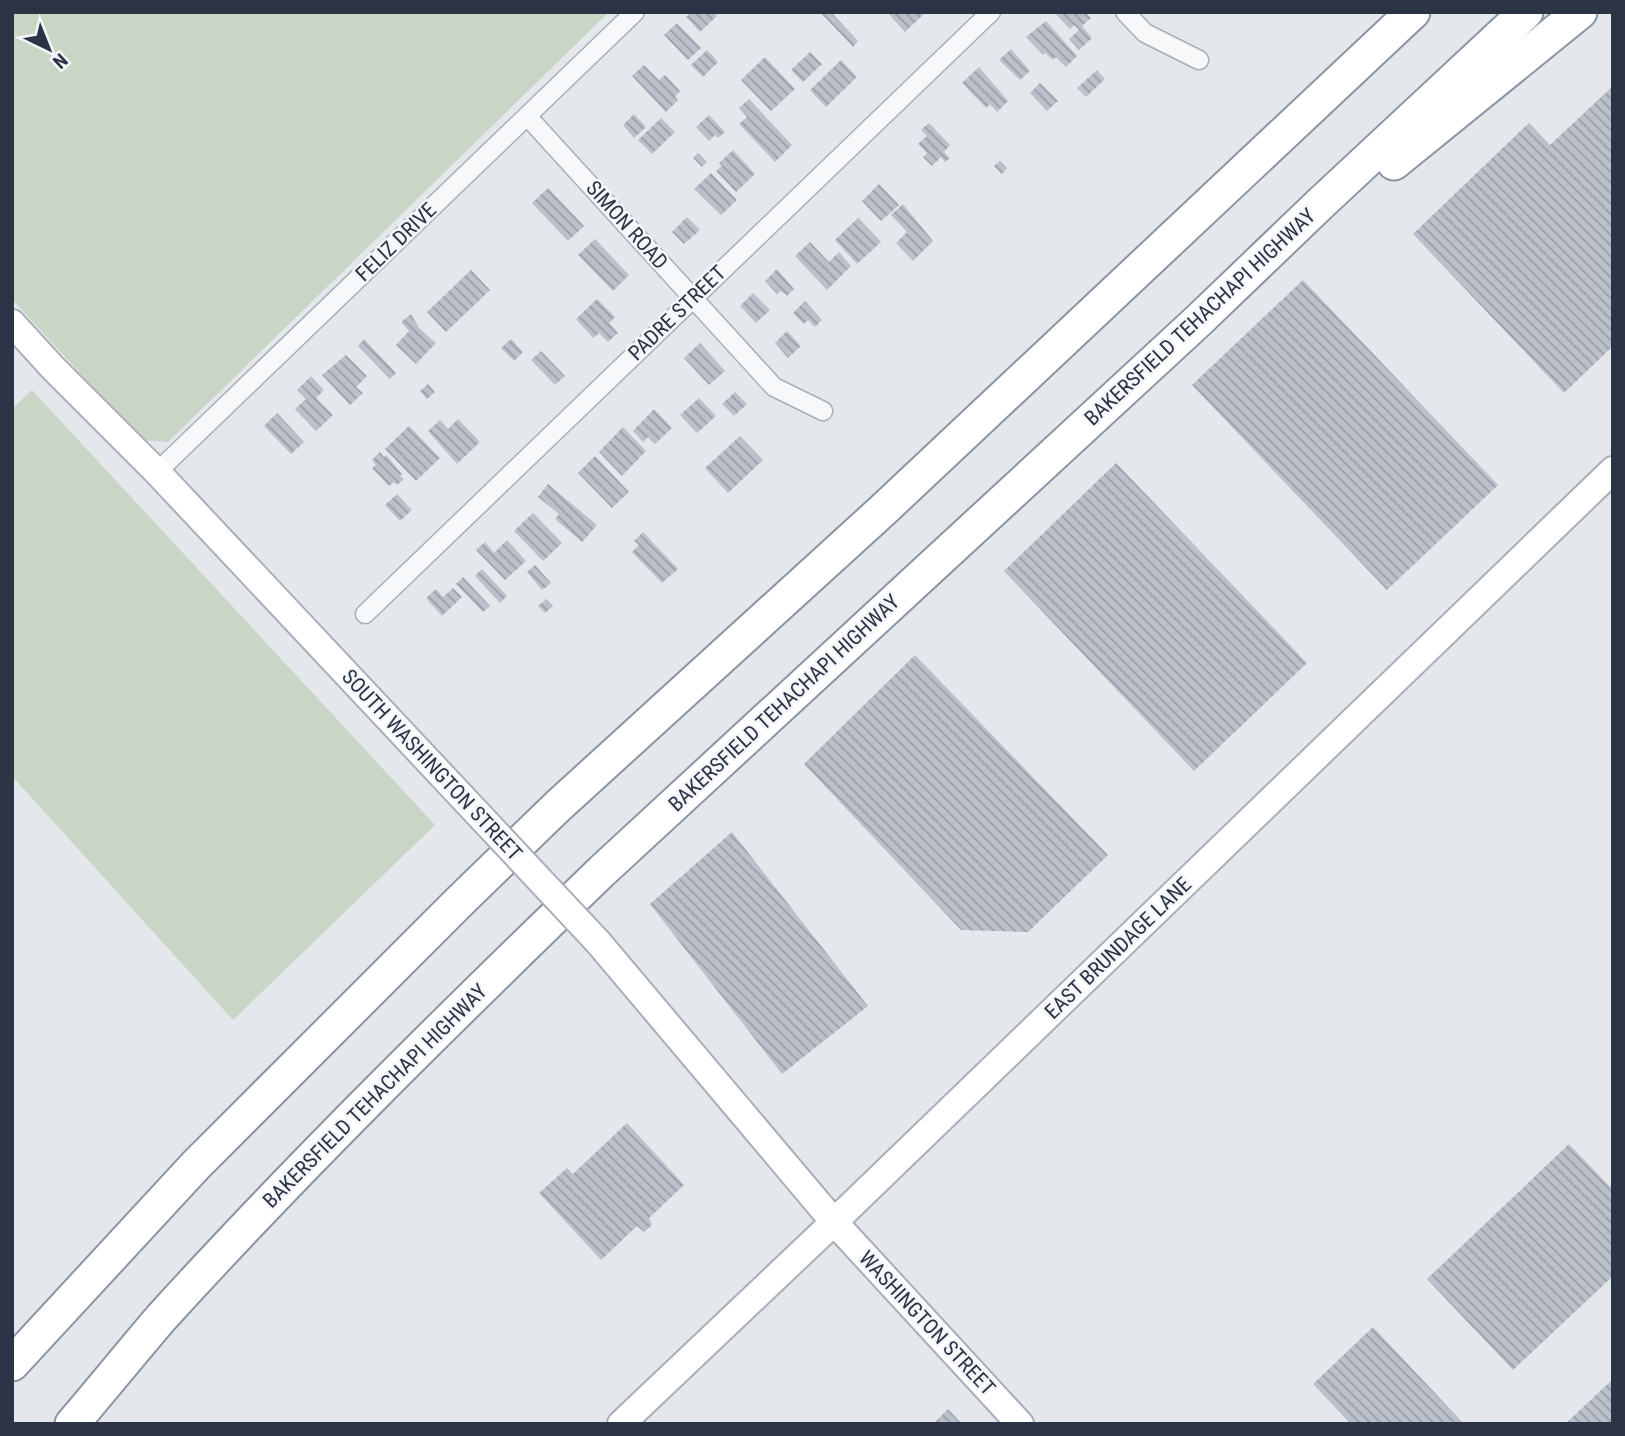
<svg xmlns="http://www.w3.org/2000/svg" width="1625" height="1436" font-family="'Roboto Condensed',sans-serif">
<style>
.green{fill:#c9d6c5}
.building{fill:url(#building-back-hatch)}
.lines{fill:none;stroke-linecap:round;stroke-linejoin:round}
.street-casing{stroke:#a9aeb7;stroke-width:21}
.secondary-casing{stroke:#a9aeb7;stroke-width:30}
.highway-casing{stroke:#8b94a3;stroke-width:37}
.street{stroke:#f7f8fa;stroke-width:18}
.secondary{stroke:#fff;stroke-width:26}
.highway{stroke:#fff;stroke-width:33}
.secondary-bridge-casing{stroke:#a9aeb7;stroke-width:30;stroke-linecap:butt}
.secondary-bridge{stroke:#fff;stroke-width:26}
.labels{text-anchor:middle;stroke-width:5;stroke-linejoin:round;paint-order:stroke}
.street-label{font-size:21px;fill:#2b3445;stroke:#f4f6f9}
</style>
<defs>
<pattern id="building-back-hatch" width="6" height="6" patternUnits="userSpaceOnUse" patternTransform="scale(1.75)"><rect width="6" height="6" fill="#bbc0ca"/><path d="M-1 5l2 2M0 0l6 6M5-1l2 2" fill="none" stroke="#989da6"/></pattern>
</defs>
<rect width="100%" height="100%" fill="#e4e7ec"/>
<g class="green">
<polygon points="12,12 609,12 168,442 141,440 12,299"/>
<polygon points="32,390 435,825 233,1020 12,776 12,409"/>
</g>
<g class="building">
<polygon points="691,12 713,12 717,16 700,32 686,17"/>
<polygon points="820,12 831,12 858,41 853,47"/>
<polygon points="887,12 926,12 905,32"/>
<polygon points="1054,12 1085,12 1091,18 1082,26 1092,38 1079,50 1069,39 1079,30 1074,25 1070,29"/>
<polygon points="1046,21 1077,56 1066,67 1056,57 1053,60 1045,53 1043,55 1026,37"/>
<polygon points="677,23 701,48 688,60 664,35"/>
<polygon points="1011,49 1030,71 1020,80 999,60"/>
<polygon points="707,50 718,62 703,77 691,65"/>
<polygon points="810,52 822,64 803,82 791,70"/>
<polygon points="765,57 795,89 771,111 741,80"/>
<polygon points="841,60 857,77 826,107 810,90"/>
<polygon points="644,65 659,80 665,75 680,91 675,97 678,100 666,112 632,76"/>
<polygon points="979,67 1008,101 997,112 990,104 986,108 962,83"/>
<polygon points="1097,70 1105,79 1086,97 1077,88"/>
<polygon points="1040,83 1058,101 1047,111 1030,93"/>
<polygon points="1613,86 1613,346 1564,393 1413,234 1529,123 1550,145"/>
<polygon points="749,99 792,145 775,162 739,124 747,117 739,108"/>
<polygon points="634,114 646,127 634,138 623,125"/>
<polygon points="709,115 725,132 718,138 715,135 709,141 696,127"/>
<polygon points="661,118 675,132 652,154 638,140"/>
<polygon points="929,123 950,145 944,152 950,158 945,162 941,157 932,166 923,157 927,153 918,144 927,136 921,130"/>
<polygon points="733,150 755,174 736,192 716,171 722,166 719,163"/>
<polygon points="698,153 707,162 702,167 693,158"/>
<polygon points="1000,161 1007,168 1002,174 994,166"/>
<polygon points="711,173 737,200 721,215 694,189"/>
<polygon points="879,184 899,205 881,221 862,201"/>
<polygon points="548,188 584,226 568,241 532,203"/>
<polygon points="903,204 933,241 913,261 896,243 907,232 891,215"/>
<polygon points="687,217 700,230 684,244 672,232"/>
<polygon points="858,218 881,242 857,264 835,240"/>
<polygon points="595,239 629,275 613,291 578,255"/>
<polygon points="810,242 829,262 839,252 851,266 827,290 795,256"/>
<polygon points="777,269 794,289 787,296 781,291 777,294 765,281"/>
<polygon points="471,270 490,290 446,332 427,312"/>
<polygon points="1303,280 1498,485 1387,590 1192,385"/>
<polygon points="753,293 770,310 756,323 740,306"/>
<polygon points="597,299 615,317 609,323 618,333 608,342 599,333 593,338 576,319"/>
<polygon points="805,301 822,320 815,327 808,320 804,324 793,313"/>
<polygon points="411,314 419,328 436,343 416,364 396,345 409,331 401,322"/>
<polygon points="787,331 801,346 788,358 775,343"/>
<polygon points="364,339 396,373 390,379 358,346"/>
<polygon points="511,339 523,352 514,361 501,348"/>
<polygon points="700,343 725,371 709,385 684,358"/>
<polygon points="541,351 565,376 555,385 531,360"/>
<polygon points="346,355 367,376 356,387 363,393 350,405 322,375"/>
<polygon points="311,376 324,390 316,398 333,415 316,431 295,409 306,399 297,390"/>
<polygon points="428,384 435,392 427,399 420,391"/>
<polygon points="735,392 747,404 734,416 722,404"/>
<polygon points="699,398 716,416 697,433 680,415"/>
<polygon points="654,409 672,428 655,444 648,437 643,442 633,431"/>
<polygon points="277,413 304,442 291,454 264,426"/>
<polygon points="458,419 480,442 457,464 428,431 440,420 448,429"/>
<polygon points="409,426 440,458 416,481 385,449"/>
<polygon points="623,427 646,451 622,476 599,452"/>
<polygon points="740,436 763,460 728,493 705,468"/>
<polygon points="380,452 384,457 386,455 402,474 400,476 404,479 397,485 394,482 389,486 372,468 376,465 372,460"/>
<polygon points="595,456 629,492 612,508 578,473"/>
<polygon points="1116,463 1307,663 1194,771 1004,571"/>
<polygon points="548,484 597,525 582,542 555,519 559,514 538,497"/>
<polygon points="397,494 412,510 400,521 385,505"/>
<polygon points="533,513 562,543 543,561 514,531"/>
<polygon points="643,532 678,569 662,583 632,552 639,545 634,541"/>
<polygon points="507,540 526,561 505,580 476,550 485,542 494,553"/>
<polygon points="535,565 551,583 542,590 527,572"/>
<polygon points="482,569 507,596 500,603 475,576"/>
<polygon points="463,577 490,606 483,612 456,584"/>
<polygon points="453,588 462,597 442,616 426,598 436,589 443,597"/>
<polygon points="546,599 553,606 545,613 538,606"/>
<polygon points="915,655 1108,855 1028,932 961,930 804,764"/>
<polygon points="732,832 868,1006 782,1074 650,904"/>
<polygon points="627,1123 684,1185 649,1218 652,1225 644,1232 637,1226 601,1260 539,1193 567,1168 573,1174"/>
<polygon points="1569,1144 1613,1190 1613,1276 1513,1370 1427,1279"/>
<polygon points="1373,1327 1464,1424 1351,1424 1313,1384"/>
<polygon points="1613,1379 1613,1424 1565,1424"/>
<polygon points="948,1409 962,1424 933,1424"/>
</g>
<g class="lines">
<g class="street-casing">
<g id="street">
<polyline points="1125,12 1145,33 1199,60"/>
<polyline points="527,116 774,387 823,411"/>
<polyline points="157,472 635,12"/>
<polyline points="365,614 991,12"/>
</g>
</g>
<g class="secondary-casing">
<g id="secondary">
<polyline points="12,323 53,368 157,472 479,815"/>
<polyline points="598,942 834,1222 1020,1424"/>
<polyline points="621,1424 834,1222 1613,470"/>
</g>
</g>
<g class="highway-casing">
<g id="highway">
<polyline points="1394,163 1580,12"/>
<polyline points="12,1364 196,1165 458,903 558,806 883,510 1413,12"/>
<path d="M72,1424C102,1389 131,1353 161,1318C302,1163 451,1017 602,871L1198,321L1321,203L1526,12"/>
</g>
</g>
<use href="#street" class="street"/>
<use href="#secondary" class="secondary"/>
<use href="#highway" class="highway"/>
<g class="secondary-bridge-casing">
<polyline id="secondary-bridge" points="479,815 598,942"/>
</g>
<use href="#secondary-bridge" class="secondary-bridge"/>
</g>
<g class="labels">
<g class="street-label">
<text transform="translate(627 225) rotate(48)" y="7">SIMON ROAD</text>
<text transform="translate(396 242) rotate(-44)" y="7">FELIZ DRIVE</text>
<text transform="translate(677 313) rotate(-44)" y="7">PADRE STREET</text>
<text transform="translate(1200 317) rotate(-43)" y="7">BAKERSFIELD TEHACHAPI HIGHWAY</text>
<text transform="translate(784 703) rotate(-43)" y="7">BAKERSFIELD TEHACHAPI HIGHWAY</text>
<text transform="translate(432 765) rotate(47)" y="7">SOUTH WASHINGTON STREET</text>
<text transform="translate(1118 948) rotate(-44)" y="7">EAST BRUNDAGE LANE</text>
<text transform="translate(375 1096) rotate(-45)" y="7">BAKERSFIELD TEHACHAPI HIGHWAY</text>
<text transform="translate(927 1323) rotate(47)" y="7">WASHINGTON STREET</text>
</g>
</g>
<rect width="1625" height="1436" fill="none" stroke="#2b3445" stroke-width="28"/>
<g transform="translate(49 49) rotate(137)" stroke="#f4f6f9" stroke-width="5" paint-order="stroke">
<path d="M0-5L12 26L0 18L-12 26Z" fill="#2b3445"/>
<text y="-10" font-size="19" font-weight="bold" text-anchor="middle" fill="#2b3445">N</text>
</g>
</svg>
